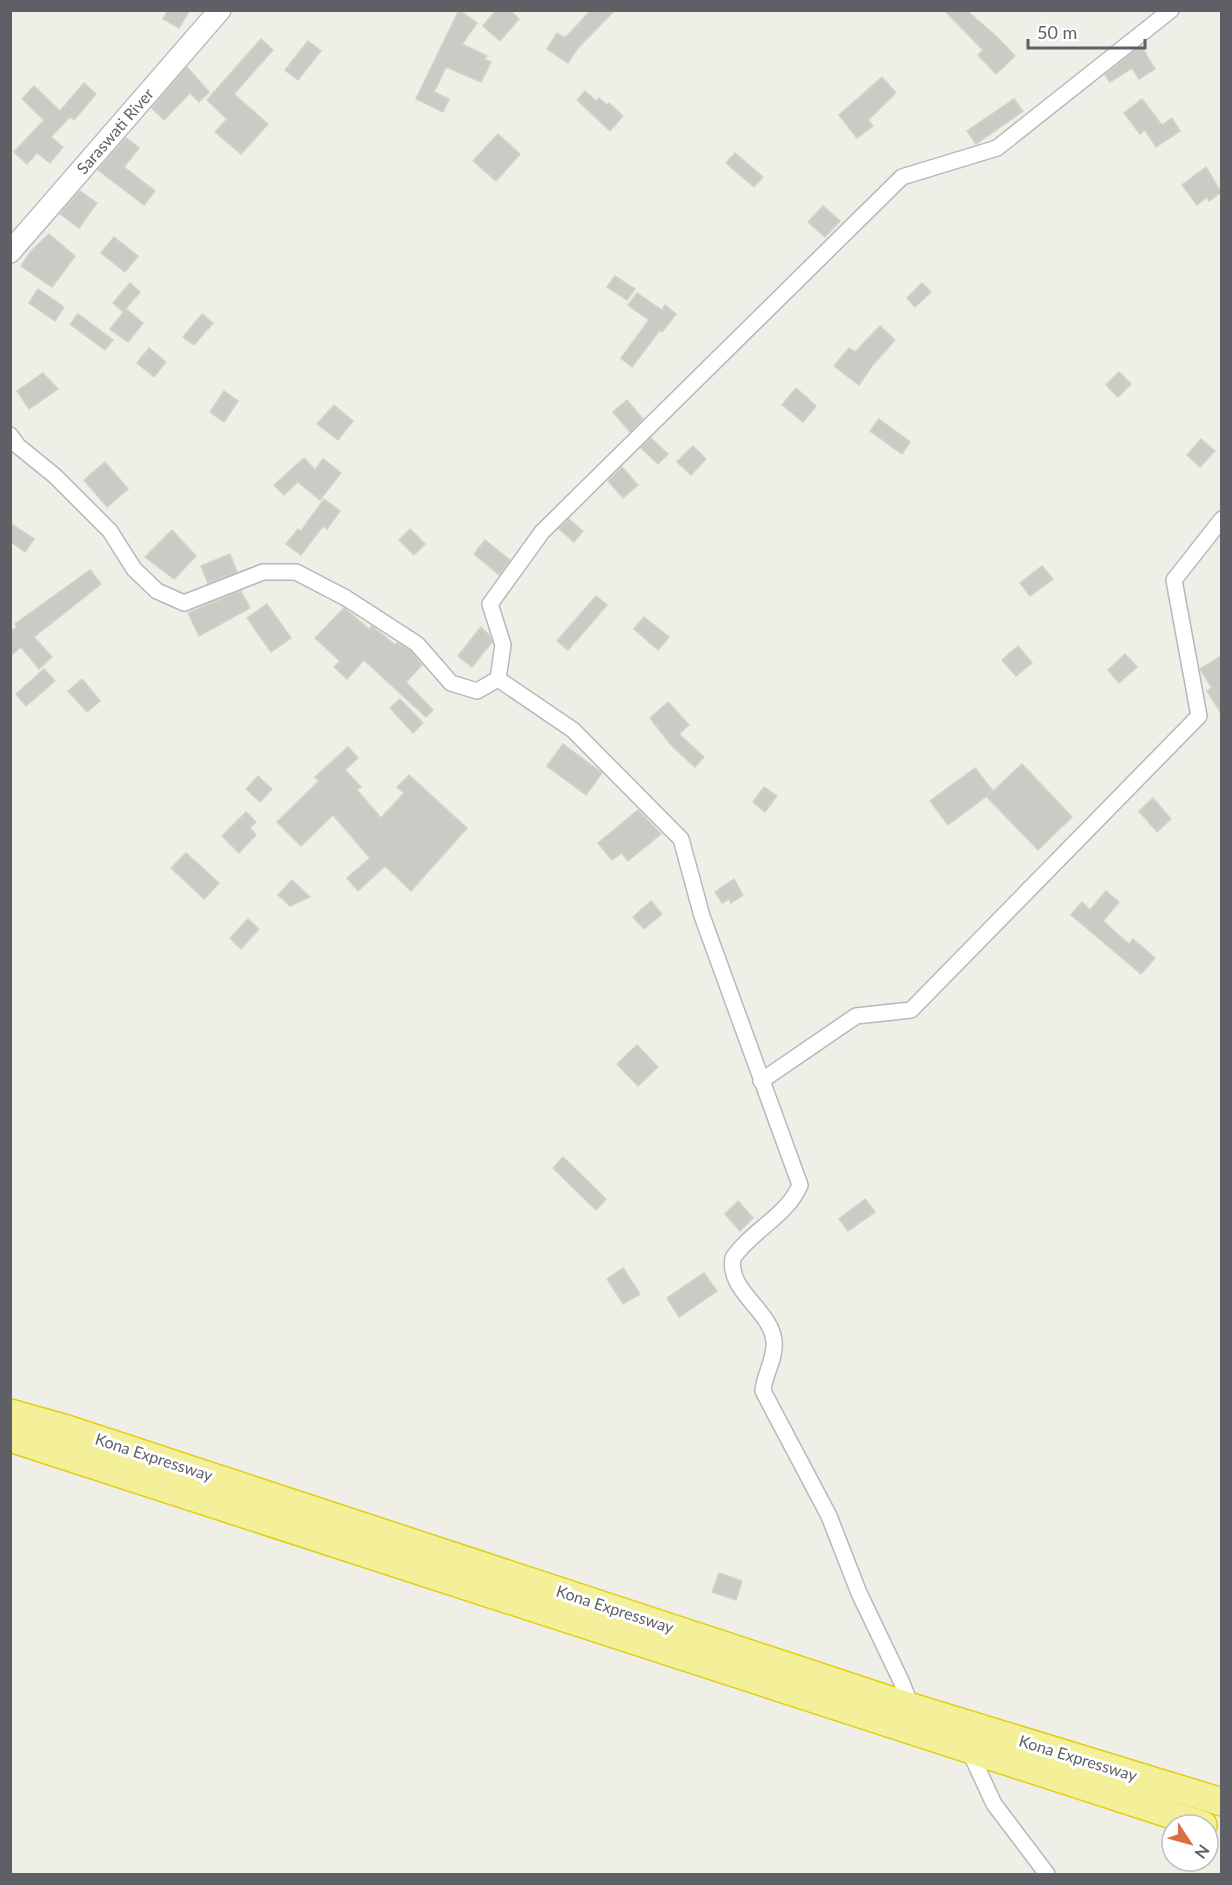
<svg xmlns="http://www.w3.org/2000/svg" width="1232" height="1885" font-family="Lato,sans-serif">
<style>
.building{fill:#cbcac4;stroke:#d4d2c6;stroke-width:1.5}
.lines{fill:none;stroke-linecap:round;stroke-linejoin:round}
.street-casing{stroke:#b7b8bc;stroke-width:18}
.secondary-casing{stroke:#b8b9bf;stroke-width:24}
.highway-casing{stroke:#e2ce15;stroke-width:30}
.street{stroke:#fff;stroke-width:15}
.secondary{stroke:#fff;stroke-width:21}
.highway{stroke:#f4f09a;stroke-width:27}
.labels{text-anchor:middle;stroke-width:6;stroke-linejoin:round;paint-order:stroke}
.street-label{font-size:16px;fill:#5f6066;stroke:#fff}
</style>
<rect width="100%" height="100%" fill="#efefe7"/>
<g class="building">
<polygon points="168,10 190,10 179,28 163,19"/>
<polygon points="459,10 477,23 462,44 487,56 484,59 491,62 481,82 446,67 434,92 449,99 443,112 416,99"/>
<polygon points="496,10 510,10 519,19 500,41 483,26"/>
<polygon points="591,10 615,10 577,49 568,63 547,49 557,33 565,38"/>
<polygon points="944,10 966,10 997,37 1015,56 996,74 978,55 983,50"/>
<polygon points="261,39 273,50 234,94 268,124 241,154 215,132 227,119 207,100"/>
<polygon points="308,41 321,51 298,80 285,70"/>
<polygon points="1141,46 1155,69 1139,79 1132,68 1110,82 1105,75"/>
<polygon points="187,67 209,92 199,102 190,93 164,120 152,108"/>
<polygon points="882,77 896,93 868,120 873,126 857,138 839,115"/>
<polygon points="84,83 96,94 74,120 70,117 51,137 63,147 50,163 37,153 27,164 14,152 44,120 22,99 34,86 60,111"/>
<polygon points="585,91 596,101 599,98 607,105 609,103 623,116 610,131 577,100"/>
<polygon points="1014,99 1023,111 976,144 967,131"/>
<polygon points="1142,99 1162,125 1172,118 1180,131 1156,147 1145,130 1140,134 1124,113"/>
<polygon points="498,134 520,154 496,181 473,161"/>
<polygon points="126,138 139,148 124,167 155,191 144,205 98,170"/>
<polygon points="735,153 763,177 754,187 726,163"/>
<polygon points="1206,167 1221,192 1209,201 1207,197 1197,205 1182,185"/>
<polygon points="80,191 97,203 79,228 60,214"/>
<polygon points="823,206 840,221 825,237 808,222"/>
<polygon points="49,234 75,256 52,287 21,266 31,251"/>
<polygon points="114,237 138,256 125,272 101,253"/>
<polygon points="615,276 635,289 627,300 607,287"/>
<polygon points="130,283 140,292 123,312 113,303"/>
<polygon points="922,283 931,292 915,307 907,298"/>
<polygon points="38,289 64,307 55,321 29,303"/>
<polygon points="637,293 662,310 665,305 676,314 662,332 660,330 632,367 621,358 649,320 628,305"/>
<polygon points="126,309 143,323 128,342 110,329"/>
<polygon points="78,314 113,340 105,350 70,324"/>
<polygon points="202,314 213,323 194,345 183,337"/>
<polygon points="880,326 895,340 872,366 859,385 834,366 849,348 855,352"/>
<polygon points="149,348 166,362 154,377 137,363"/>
<polygon points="1119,372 1131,384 1118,397 1106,385"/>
<polygon points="43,373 58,389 29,409 17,391"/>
<polygon points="796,388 816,406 803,422 782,405"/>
<polygon points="224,391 238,401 224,422 210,412"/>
<polygon points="627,400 643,419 630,432 613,412"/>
<polygon points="334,405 353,421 338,440 317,424"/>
<polygon points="879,419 910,442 902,454 870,431"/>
<polygon points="651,438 668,454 658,464 641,448"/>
<polygon points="1201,439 1215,451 1200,467 1187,455"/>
<polygon points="693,446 706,459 691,475 677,462"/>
<polygon points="304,458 315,470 323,459 341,473 320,500 298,482 284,495 274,485"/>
<polygon points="105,462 128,489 107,507 84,480"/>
<polygon points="622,467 638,485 623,498 608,481"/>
<polygon points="324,499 340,511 327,529 323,526 301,555 286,544 298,529 301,531"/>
<polygon points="569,519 583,531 574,542 559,529"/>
<polygon points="10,523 34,539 25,552 10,541"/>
<polygon points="410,529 425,544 414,555 399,540"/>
<polygon points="172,530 196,556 174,579 145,557"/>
<polygon points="485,540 510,560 499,575 474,554"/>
<polygon points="230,554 237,572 208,583 201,566"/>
<polygon points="1042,566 1053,579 1030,596 1020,583"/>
<polygon points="90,570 101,584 34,637 52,657 39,669 21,647 10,656 10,632 17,627 15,624"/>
<polygon points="241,591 250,608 199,636 188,613"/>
<polygon points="596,596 607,605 568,650 557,641"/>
<polygon points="267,604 291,638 271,652 247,618"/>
<polygon points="344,608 369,629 372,626 395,645 397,643 411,651 422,665 406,682 433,710 426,717 364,660 347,679 334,667 340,661 315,638"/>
<polygon points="644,617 669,637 658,650 634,629"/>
<polygon points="481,627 489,635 492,642 472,667 458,656"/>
<polygon points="1018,646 1032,663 1016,676 1002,660"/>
<polygon points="1125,654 1137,667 1119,683 1108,670"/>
<polygon points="1221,656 1221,713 1207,691 1212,688 1200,669"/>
<polygon points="44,669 55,681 26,706 16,694"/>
<polygon points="82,679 100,701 87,712 68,691"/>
<polygon points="400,699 423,723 413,733 390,708"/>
<polygon points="668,702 689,725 679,734 704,757 695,767 672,746 650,718"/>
<polygon points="563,744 602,773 586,795 547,766"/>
<polygon points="348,747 358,758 345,770 361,787 357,790 381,818 404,793 397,787 409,775 467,828 411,891 385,866 358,891 347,878 370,858 333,815 301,846 277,822 319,781 315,777"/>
<polygon points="1022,764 1072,817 1038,850 987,797"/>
<polygon points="975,768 993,791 948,825 930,801"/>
<polygon points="258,776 272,789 260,802 246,789"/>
<polygon points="764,787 777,796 765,812 753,802"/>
<polygon points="1153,798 1171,819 1157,832 1139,811"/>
<polygon points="638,810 661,834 628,861 622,853 612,860 598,843"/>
<polygon points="246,812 256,822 250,828 256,835 239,853 222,836"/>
<polygon points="186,853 219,883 204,899 171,868"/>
<polygon points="734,879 743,895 731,903 729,899 722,903 715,892"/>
<polygon points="292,880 310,897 290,906 278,895"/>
<polygon points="1106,891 1119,902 1103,921 1129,944 1133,939 1155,958 1141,974 1071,915 1082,902 1090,910"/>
<polygon points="651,901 662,914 644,929 633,917"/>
<polygon points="248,919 259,929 241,949 230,938"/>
<polygon points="637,1045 658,1067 638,1086 617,1064"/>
<polygon points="563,1157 606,1199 596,1210 553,1168"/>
<polygon points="865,1199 875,1212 848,1231 839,1219"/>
<polygon points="738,1201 753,1218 740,1231 725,1214"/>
<polygon points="623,1268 640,1294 623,1304 607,1279"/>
<polygon points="704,1273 717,1291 679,1317 667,1298"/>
<polygon points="719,1573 742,1581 736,1600 712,1592"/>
</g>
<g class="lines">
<g class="street-casing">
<g id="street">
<path d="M10,435L18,446L55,476L110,531L134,569L157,591L184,603L263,572H296L346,598L417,644L451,683L477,691L498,679L573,730L681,839L702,916L800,1185C788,1215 751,1231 733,1258C727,1291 771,1310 774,1341C776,1358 764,1375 763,1391L829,1516L859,1593L902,1683L907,1696V1710"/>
<polyline points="498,679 503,645 490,604 542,532 902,177 997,148 1171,10"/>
<polyline points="761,1081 856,1016 911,1010 1199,716 1174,580 1222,519"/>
<polyline points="969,1750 994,1804 1047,1874"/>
</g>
</g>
<g class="secondary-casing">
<polyline id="secondary" points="10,252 220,10"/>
</g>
<g class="highway-casing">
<g id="highway">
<polyline points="10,1413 67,1429 908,1706 1222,1802"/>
<polyline points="10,1438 1203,1825"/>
</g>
</g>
<use href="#street" class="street"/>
<use href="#secondary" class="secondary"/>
<use href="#highway" class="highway"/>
</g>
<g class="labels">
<g class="street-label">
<text transform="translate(115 131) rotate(-49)" y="6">Saraswati River</text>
<text transform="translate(154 1457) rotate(18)" y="6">Kona Expressway</text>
<text transform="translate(615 1609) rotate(18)" y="6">Kona Expressway</text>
<text transform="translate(1078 1758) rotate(17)" y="6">Kona Expressway</text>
</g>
</g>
<rect width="1232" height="1885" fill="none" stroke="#5f6066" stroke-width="24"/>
<g transform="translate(1190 1843) rotate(126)"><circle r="28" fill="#ffffff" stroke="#bfbfc2" stroke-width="1.5"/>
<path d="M0-4.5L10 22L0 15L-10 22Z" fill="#db6f42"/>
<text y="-9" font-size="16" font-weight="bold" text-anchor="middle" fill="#5f6066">N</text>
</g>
<path d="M1028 39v9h117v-9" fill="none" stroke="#5f6066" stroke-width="3"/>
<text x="1037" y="39" font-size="18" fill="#5f6066" stroke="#ffffff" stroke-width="4.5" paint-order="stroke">50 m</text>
</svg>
